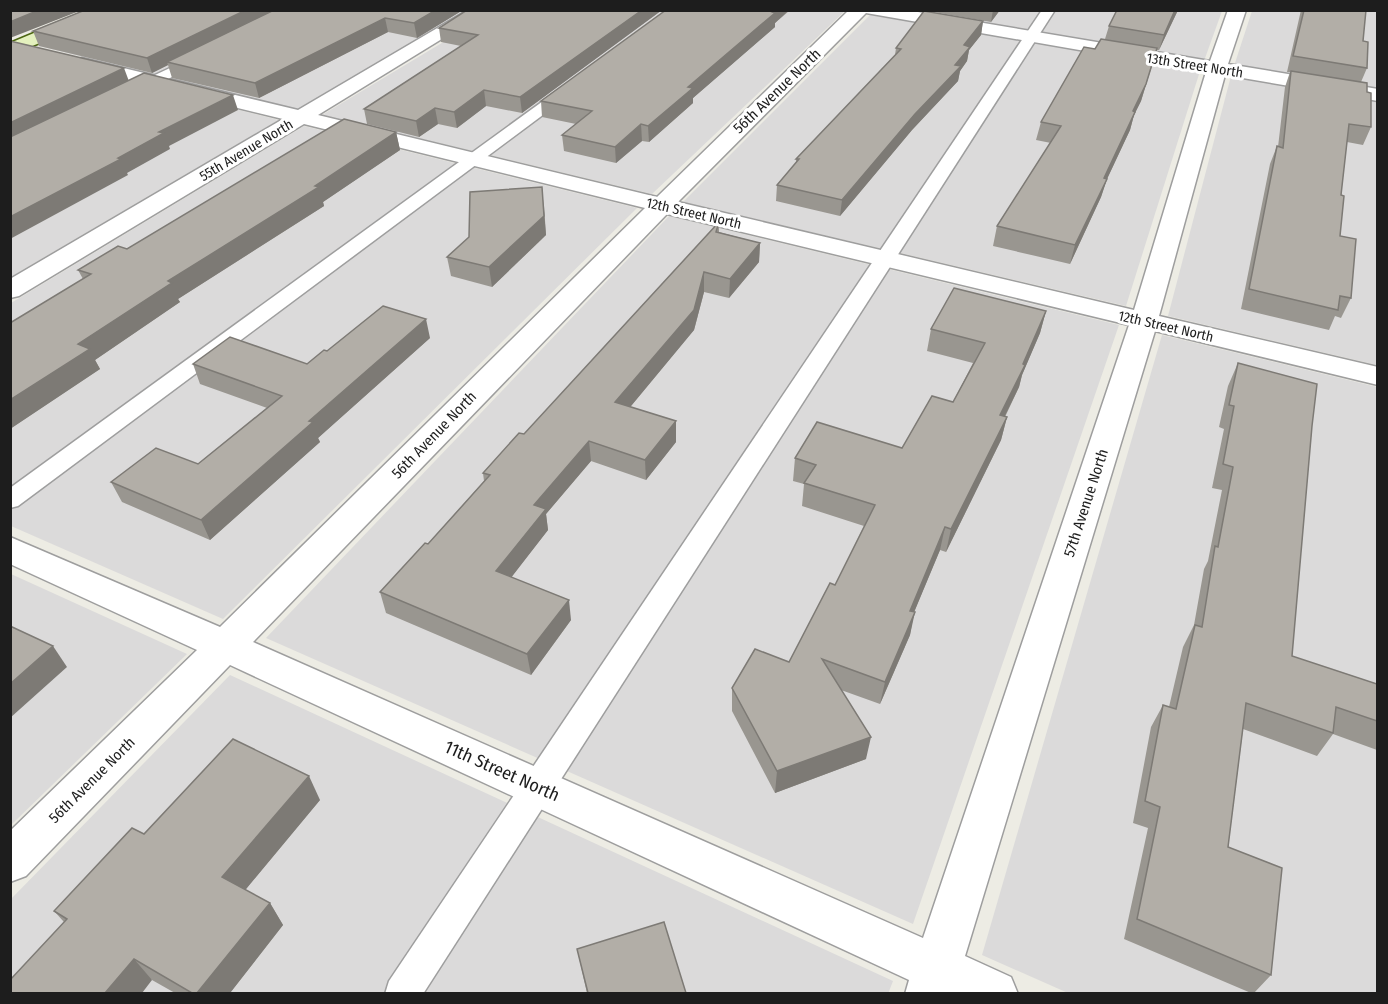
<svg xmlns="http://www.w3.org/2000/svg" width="1388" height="1004" font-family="'Fira Sans Condensed',sans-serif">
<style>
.residential{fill:#dbdada}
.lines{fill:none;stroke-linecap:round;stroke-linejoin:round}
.service-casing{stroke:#9e9e9e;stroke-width:3}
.minor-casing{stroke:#9e9e9e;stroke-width:3}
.secondary-casing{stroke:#4c6612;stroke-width:3}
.service{fill:#fff;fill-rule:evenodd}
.minor{fill:#fff;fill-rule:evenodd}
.secondary{fill:#e4f1be;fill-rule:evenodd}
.wall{fill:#999690}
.shaded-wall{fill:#7d7a75}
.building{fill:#b2aea7;stroke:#7d7a75;stroke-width:1.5}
.labels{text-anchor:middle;stroke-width:6;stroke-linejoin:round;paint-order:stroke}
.far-street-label{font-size:14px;fill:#1d1d1d;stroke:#fff}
.street-label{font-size:15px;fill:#1d1d1d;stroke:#fff}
.near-street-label{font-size:18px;fill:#1d1d1d;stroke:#fff}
</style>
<rect width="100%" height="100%" fill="#edece4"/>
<g class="residential">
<polygon points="120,11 466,11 298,109 37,46"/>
<polygon points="495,11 845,11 652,194 322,115"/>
<polygon points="898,11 1222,11 1204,61"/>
<polygon points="1252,11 1377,11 1377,89 1234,66"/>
<polygon points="870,15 1200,71 1126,306 683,202"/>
<polygon points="16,54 279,120 11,277 10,57"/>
<polygon points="1231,76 1377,100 1377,365 1168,316"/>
<polygon points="304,126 637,208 223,619 11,526 11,303"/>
<polygon points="669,216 1119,325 913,924 266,638"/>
<polygon points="1162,335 1377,387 1377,993 1068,993 982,955"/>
<polygon points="11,574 187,654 11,825"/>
<polygon points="230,675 893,981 888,994 11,994 11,899"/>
</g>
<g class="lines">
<g class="service-casing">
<g id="service">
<polygon points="1042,10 1055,10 423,994 385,994 389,981"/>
<polygon points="200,54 205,55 207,58 205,61 137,94 127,94 125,91 127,88"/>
<polygon points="566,87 571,88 573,91 571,94 18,506 10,508 10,488 561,88"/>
</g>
</g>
<g class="minor-casing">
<path id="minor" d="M468,10H489L318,115L657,197L849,10H906L1210,61L1228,10H1246L1228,64L1378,89V101L1225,75L1159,316L1378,367V385L1155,331L965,956L1011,977L1018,994H905L909,980L230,665L26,876L10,882V831L197,650L10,564V537L220,627L645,208L304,124L19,296L10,298V279L283,119L75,68L72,64L75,60L82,58L298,110ZM866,13L1206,72L1134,310L678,202ZM667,214L1129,325L923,938L253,642Z"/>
</g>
<g class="secondary-casing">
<polygon id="secondary" points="89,10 113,10 111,14 10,55 10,43"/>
</g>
<use href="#service" class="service"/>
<use href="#minor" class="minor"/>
<use href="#secondary" class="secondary"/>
</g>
<g class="wall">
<polygon points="463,10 417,38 388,32 259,98 172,78 168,65 152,73 39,46 33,31"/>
<polygon points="467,10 662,10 522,113 486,106 457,128 438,124 419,137 367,124 364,109 461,46 441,42 439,28"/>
<polygon points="934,10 1000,10 991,22 934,12"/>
<polygon points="1178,10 1159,50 1157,50 1141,101 1134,115 1130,130 1107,179 1101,197 1070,264 993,246 997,226 1051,143 1036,140 1041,122 1095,49 1105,39 1109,26"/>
<polygon points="1301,10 1366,10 1363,41 1367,68 1361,82 1367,92 1371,127 1363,145 1347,142 1341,195 1340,236 1351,298 1341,318 1335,316 1329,330 1241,309 1270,164 1277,146 1278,147 1285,87 1290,72 1287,72"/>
<polygon points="789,11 775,23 775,27 693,98 693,103 649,142 642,141 616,163 564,151 562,135 576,124 542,117 541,101"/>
<polygon points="983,21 981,35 969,50 967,61 960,71 958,81 912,130 840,216 776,201 777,185 796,163 796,159 895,55 896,48"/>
<polygon points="396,132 400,150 323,202 324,206 178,299 180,302 95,360 100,369 10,429 10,323 83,279 78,270"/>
<polygon points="544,206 546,235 492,287 451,276 447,257"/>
<polygon points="719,222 719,232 760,243 759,262 729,298 704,292 694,330 630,407 676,421 676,442 646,480 591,461 546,514 548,530 511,577 571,620 531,675 386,613 380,592 428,544 484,481 483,473 524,434"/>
<polygon points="1046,311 1040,333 1022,375 1019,387 1005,417 1007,417 1001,440 946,552 940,550 914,612 910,635 880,704 841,690 866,759 775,793 732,711 732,688 789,662 835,585 864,526 802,506 804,484 793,481 795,458 902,448 953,402 973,363 927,351 931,329"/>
<polygon points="430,338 318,438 320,442 210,540 122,502 111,482 198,464 267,408 200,384 193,364 307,364 327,351"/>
<polygon points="1238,363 1312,426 1292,656 1377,684 1377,750 1333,734 1317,756 1243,729 1228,847 1271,975 1254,993 1251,993 1124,939 1148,828 1133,823 1151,727 1163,705 1169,707 1183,647 1194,625 1204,569 1208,561 1222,490 1212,488 1224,429 1219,427 1228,386"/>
<polygon points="320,800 245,890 270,903 283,925 230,993 175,993 152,980 64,922 54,911 144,834"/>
<polygon points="577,949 686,993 587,993"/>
</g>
<g class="shaded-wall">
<polygon points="39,10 82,10 10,38 10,22"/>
<polygon points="246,10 279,10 167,62 168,65 152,73 147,58"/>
<polygon points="436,10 463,10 417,38 414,23"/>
<polygon points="642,10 662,10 522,113 520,97"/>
<polygon points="774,10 789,10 775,23 775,27 693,98 693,103 649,142 648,126 688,87"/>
<polygon points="993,10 1000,10 991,22"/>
<polygon points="1175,10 1178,10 1159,50 1164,35"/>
<polygon points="385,18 388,32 259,98 255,83"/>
<polygon points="983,21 981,35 969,50 967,61 960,71 958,81 912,130 840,216 842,200 955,65 964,45"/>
<polygon points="1157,48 1141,101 1134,115 1130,130 1107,179 1101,197 1070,264 1075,245"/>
<polygon points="124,68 130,84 10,142 10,123"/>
<polygon points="484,90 486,106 457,128 454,112"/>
<polygon points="233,95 238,110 169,146 170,149 127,173 128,175 10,239 10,217 118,158 159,132"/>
<polygon points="435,108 438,124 419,137 416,121"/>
<polygon points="641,124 642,141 616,163 615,147"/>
<polygon points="396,132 400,150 323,202 324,206 178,299 180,302 95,360 100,369 10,429 10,400 78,344 168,281 315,186"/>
<polygon points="542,187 546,235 492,287 489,267"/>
<polygon points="760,243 759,262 729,298 730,279"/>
<polygon points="704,272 704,292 694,330 617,423 615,402"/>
<polygon points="1046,311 1040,333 1022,375 1019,387 994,438 1000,415"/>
<polygon points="426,319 430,338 318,438 320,442 210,540 201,520 309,421"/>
<polygon points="1007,417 1001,440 946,552 951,529"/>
<polygon points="676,421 676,442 646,480 645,460"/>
<polygon points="589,441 591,461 546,514 548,530 500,592 496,571 534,505"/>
<polygon points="945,527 940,550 905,634 910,611"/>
<polygon points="569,600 571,620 531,675 527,654"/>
<polygon points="915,612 910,635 880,704 885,682"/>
<polygon points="53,646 67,667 10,718 10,684"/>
<polygon points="871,737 866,759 775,793 777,771"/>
<polygon points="309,776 320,800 237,900 222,877"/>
<polygon points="270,903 283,925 230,993 197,993"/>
<polygon points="134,959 152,980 142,993 105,993"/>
</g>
<g class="building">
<polygon points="10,10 39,10 10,22"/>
<polygon points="85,10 246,10 147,58 33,31"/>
<polygon points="274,10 436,10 414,23 385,18 255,83 167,62"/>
<polygon points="467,10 642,10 520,97 484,90 454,112 435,108 416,121 364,109 478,35 439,28"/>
<polygon points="666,10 774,10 772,12 775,13 688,87 693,88 648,126 641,124 615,147 562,135 592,111 541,101"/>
<polygon points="1117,10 1175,10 1164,35 1109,26"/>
<polygon points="1304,10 1366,10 1363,41 1368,42 1367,68 1293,56"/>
<polygon points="924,11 983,21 964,45 970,47 955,65 961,66 915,114 842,200 777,185 799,159 796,159 901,49 896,48"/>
<polygon points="1101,39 1157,48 1146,84 1133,111 1135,112 1104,178 1107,179 1075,245 997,226 1061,126 1041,122 1084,47 1095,49"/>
<polygon points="10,41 124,68 10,123"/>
<polygon points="1291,71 1367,83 1367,92 1371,93 1371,127 1349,124 1341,195 1344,196 1340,236 1356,239 1351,298 1340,296 1338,310 1249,289 1277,146 1283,148"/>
<polygon points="144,73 233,95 159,132 164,133 118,158 121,159 10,217 10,137"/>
<polygon points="344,119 396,132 315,186 319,187 168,281 172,283 78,344 90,349 10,400 10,323 91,274 78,270 118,246 127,249"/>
<polygon points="542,187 544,216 489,267 447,257 469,237 470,192"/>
<polygon points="719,222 716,232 760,243 730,279 704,272 694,310 615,402 676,421 645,460 589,441 534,505 546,509 496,571 569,600 527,654 380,592 425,543 428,544 490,475 483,473 519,433 524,434"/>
<polygon points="954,288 1046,311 1023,364 1025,365 1000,415 1007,417 951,529 945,527 910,611 915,612 885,682 822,659 871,737 777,771 732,688 755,649 789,662 830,583 835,585 875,505 804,483 816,465 795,458 817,422 902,448 932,396 953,402 985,343 931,329"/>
<polygon points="383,306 426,319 309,421 313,422 201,520 111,482 156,448 198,464 282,396 193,364 230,337 307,364 324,350 327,351"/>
<polygon points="1238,363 1317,384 1312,426 1292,656 1377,684 1377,721 1336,707 1333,733 1246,703 1228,847 1282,868 1271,975 1137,919 1160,807 1145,801 1163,705 1176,709 1195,625 1202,627 1215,546 1218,547 1233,467 1223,464 1234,406 1229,405"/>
<polygon points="10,626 53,646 10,684"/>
<polygon points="233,739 309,776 222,877 270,903 197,993 192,993 134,959 105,993 10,993 10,980 67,919 54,911 132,828 144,834"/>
<polygon points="664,922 686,993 588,993 577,949"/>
</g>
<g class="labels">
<g class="far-street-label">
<text transform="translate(1195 65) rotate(9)" y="5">13th Street North</text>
<text transform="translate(246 150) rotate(-31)" y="5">55th Avenue North</text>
<text transform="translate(694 213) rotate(13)" y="5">12th Street North</text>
<text transform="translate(1166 326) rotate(13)" y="5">12th Street North</text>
</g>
<g class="street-label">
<text transform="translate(777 91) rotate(-44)" y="5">56th Avenue North</text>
<text transform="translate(434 435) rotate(-46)" y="5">56th Avenue North</text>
<text transform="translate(1086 503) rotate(-72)" y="5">57th Avenue North</text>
<text transform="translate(92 780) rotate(-45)" y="5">56th Avenue North</text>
</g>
<g class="near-street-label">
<text transform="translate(502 771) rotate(24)" y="6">11th Street North</text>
</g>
</g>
<rect width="1388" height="1004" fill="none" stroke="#1d1d1d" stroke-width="24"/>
</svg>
